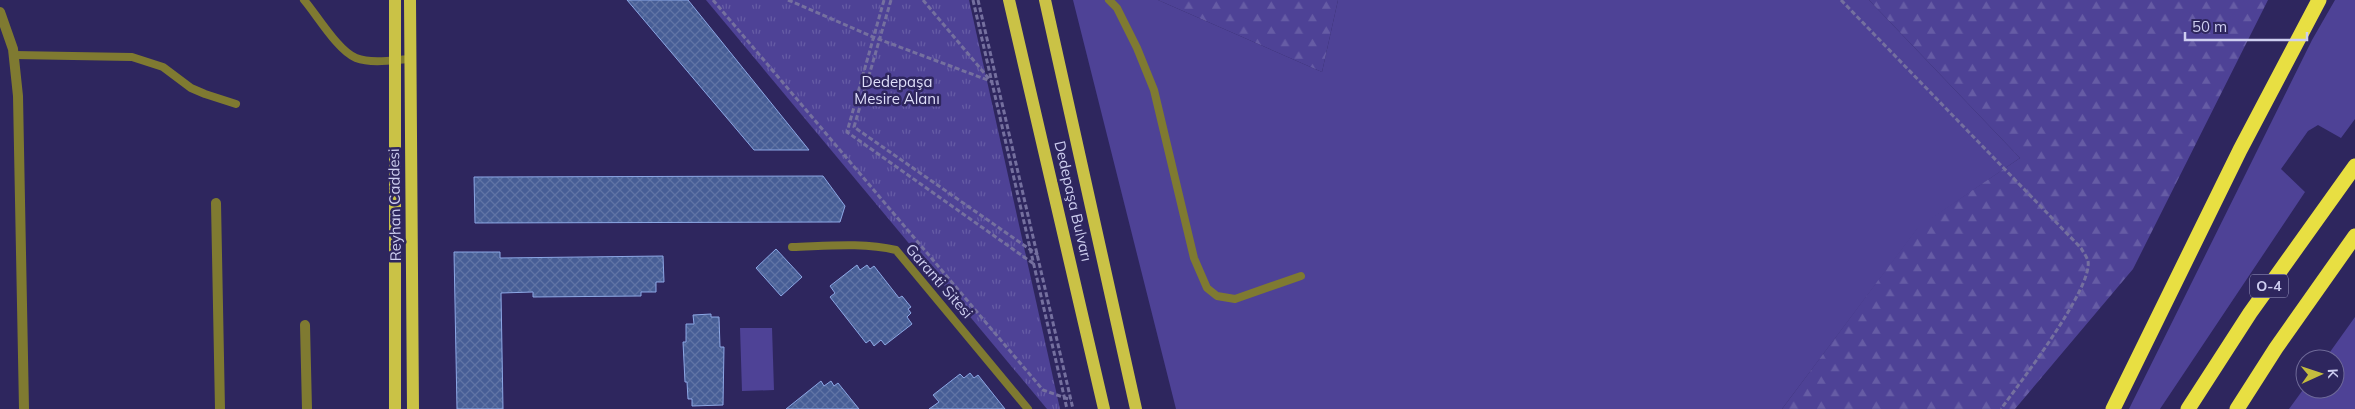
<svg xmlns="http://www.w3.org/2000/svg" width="2355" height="409" font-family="Mulish,sans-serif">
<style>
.grass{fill:#4e4296}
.forest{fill:url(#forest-firs)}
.park{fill:url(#park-tufts)}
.building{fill:url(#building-cross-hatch);stroke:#8ca7e5}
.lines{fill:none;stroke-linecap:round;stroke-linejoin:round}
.path{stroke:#75709f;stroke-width:3;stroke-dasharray:5 2.5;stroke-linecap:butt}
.lane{stroke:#7f7a31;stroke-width:8}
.street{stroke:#7f7a31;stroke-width:10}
.primary{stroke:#cac246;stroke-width:12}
.highway{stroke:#e8df42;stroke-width:15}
.labels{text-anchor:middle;stroke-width:5;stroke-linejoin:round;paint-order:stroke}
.shield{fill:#2e265e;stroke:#9e9cc4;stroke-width:1}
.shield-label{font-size:14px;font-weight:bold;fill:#cecef0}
.park-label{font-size:15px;fill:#dfdffa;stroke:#2e265e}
.street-label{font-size:15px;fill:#cecef0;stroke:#2e265e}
</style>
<defs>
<pattern id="forest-firs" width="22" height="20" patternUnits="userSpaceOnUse" patternTransform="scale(1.25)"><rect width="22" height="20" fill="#4e4296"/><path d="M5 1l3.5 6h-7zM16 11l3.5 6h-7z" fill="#665ca5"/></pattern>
<pattern id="park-tufts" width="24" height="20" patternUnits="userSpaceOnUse" patternTransform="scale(1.25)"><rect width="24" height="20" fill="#4e4296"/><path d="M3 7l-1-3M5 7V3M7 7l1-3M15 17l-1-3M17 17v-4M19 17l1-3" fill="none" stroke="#665ca5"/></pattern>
<pattern id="building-cross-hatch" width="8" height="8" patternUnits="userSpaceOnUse" patternTransform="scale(1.25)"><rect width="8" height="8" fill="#475e96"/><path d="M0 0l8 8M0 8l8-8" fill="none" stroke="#6074a5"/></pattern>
</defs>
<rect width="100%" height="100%" fill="#2e265e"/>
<g class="grass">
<polygon points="1073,0 1158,0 1322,72 1338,0 1869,0 2020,158 1918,228 1782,409 1176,409"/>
<polygon points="2335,0 2355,0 2355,119 2341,138 2318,125 2308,131 2281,169 2305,192 2160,409 2129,409 2312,40"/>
<polygon points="2355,317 2355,409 2289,409 2305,387 2305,389 2335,389 2335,359 2325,359"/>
<polygon points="740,328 772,328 774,390 742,391"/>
</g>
<g class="forest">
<polygon points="1158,0 1338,0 1322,72"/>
<polygon points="1869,0 2268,0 2133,269 2015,409 1782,409 1918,227 2020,158"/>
</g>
<polygon class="park" points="706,0 969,0 1060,409 1047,409"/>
<g class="building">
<polygon points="627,0 688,0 809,150 754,150"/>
<polygon points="823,176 845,206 840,222 475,223 474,177"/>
<polygon points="776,249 802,277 781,296 756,268"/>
<polygon points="454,252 500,252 500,258 663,256 664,282 656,282 656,292 641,292 641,296 533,297 533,292 501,293 503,409 457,409"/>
<polygon points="857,265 860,270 867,265 870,269 874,266 899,298 902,296 911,307 908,309 911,313 907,317 912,324 885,345 881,340 874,346 870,340 866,343 830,297 835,293 830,286"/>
<polygon points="711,314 711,317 719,317 720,347 724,347 723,405 692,406 692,399 688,399 687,382 685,382 683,342 686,342 686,324 694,324 693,315"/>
<polygon points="970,373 974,378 978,375 1005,409 929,409 939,402 933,395 960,374 964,378"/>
<polygon points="821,381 824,386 831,381 834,386 838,383 859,409 786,409"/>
</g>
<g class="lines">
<g class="path">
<polyline points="713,0 1043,390 1071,400"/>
<polyline points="788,0 873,37 993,82"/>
<polyline points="884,0 847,132 1034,264"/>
<polyline points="891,0 854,127 1038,255"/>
<polyline points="923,0 990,80"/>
<polyline points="973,0 1067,409"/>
<polyline points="978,0 1073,409"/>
<path d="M1841,0L2081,248C2083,252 2087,257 2088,261C2093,288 2019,384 2001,409"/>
</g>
<g class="lane">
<path d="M304,0C317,15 338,51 356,58C372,64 394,60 410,59"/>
<polyline points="1109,0 1117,8 1137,48 1154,90 1194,258 1207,288 1217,296 1235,299 1301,276"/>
<polyline points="14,55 132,57 163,67 191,88 205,94 236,104"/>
<path d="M792,247C826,246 863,242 896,250L1028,409"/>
</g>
<g class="street">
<polyline points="0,12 13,49 18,96 24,409"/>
<polyline points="216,203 220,409"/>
<polyline points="305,325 307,409"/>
</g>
<g class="primary">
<polyline points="410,0 413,409"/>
<polyline points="1009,0 1104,409"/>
<polyline points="1045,0 1136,409"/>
<polyline points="395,409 395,0"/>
</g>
<g class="highway">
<polyline points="2113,409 2240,150 2319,0"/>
<polyline points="2188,409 2250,313 2355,166"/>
<polyline points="2237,409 2276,348 2355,236"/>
</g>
</g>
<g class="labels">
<rect class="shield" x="2250" y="274.5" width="38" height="23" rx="4"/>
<g class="shield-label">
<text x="2269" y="291">O-4</text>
</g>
<g class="park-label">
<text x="897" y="87">Dedepaşa<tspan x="897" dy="17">Mesire Alanı</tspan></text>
</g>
<g class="street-label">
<text transform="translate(1073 201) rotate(77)" y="5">Dedepaşa Bulvarı</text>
<text transform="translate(395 205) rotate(-91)" y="5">Reyhan Caddesi</text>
<text transform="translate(939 281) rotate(49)" y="5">Garanti Sitesi</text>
</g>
</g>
<g transform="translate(2320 374) rotate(87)"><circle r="24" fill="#2e265e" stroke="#6e6998"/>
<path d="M0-4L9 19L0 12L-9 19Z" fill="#c4bc3e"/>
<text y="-8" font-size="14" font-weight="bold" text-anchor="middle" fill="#cecef0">K</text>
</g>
<path d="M2185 32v8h122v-8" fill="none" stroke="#cecef0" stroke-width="2.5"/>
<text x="2192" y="32" font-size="15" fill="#cecef0" stroke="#2e265e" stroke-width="4" paint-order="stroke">50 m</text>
</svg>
